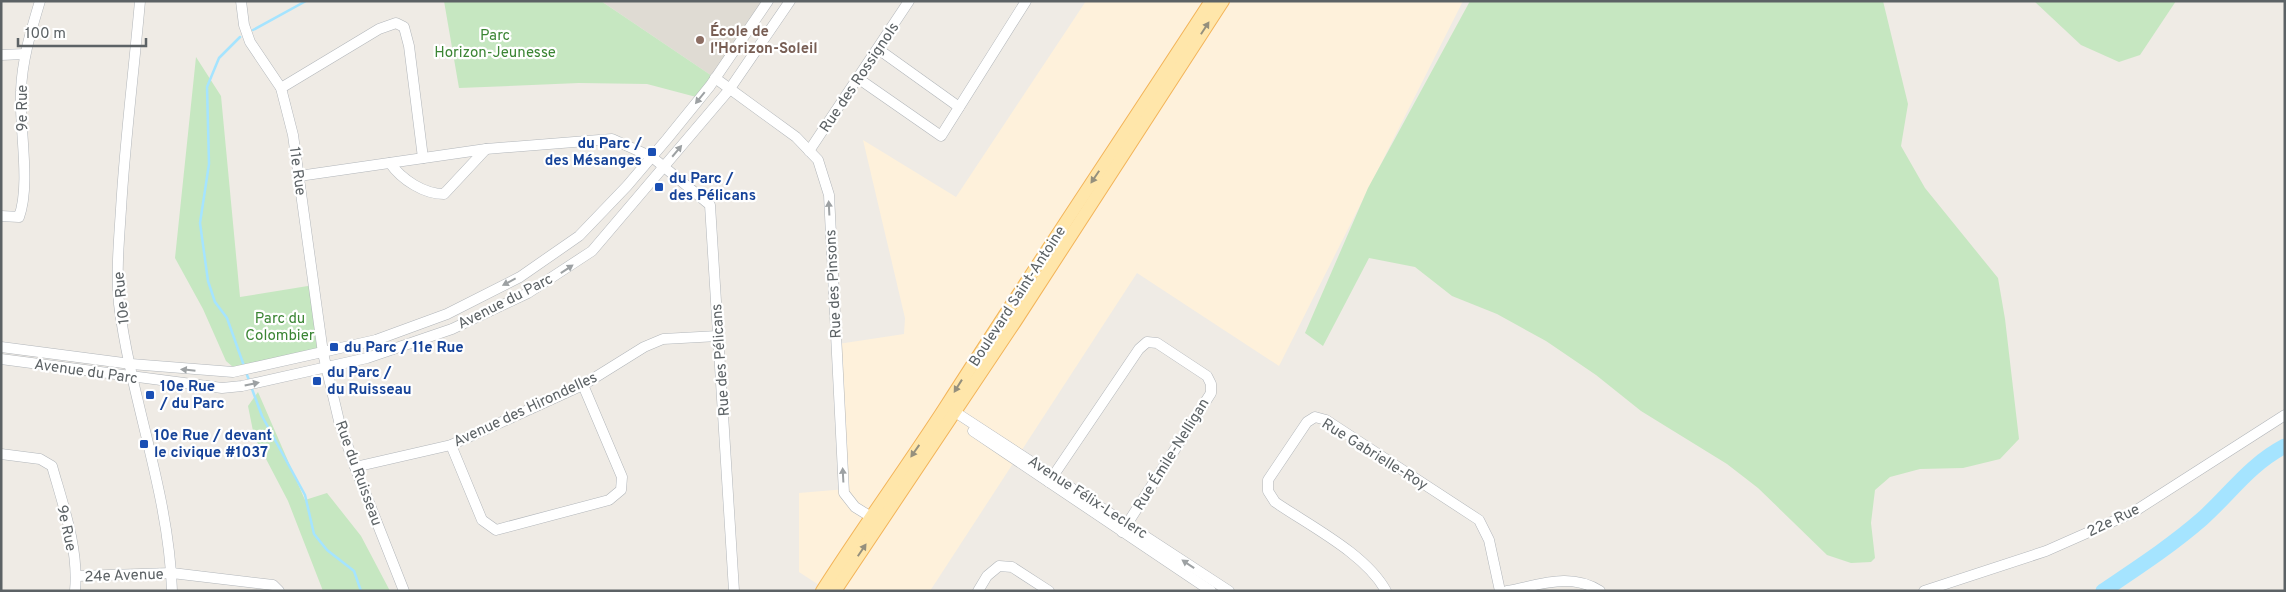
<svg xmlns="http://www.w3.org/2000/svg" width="2286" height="592" font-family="Overpass,sans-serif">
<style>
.commercial{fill:#fef1db}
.education{fill:#dfdbd3}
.green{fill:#c6e7c1}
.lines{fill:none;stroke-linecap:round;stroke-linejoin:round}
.stream{stroke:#a5e4ff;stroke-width:2.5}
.river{stroke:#a5e4ff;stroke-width:15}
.minor-casing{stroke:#b2b6ba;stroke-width:11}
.major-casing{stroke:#f3b459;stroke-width:14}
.minor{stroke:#fff;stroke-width:10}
.major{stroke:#ffe6aa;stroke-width:12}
.oneway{fill:#95907d}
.oneway2{fill:#9da1a3}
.education-dot{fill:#8d6e63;stroke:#fff;stroke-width:2}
.transit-dot{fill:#1a4fb4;stroke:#fff;stroke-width:2}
.labels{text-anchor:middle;stroke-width:4.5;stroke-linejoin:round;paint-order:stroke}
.education-label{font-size:15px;font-weight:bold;fill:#785e54;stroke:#fff;text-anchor:start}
.park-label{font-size:15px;fill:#3b8534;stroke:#fff}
.street-label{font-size:15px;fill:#5c6265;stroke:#fff}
.transit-label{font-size:15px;font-weight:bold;fill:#164399;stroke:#fff;text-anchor:start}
</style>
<rect width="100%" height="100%" fill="#efebe5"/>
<polygon class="commercial" points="1086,1 1463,1 1279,366 1137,273 930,591 828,591 799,572 799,493 846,489 838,344 904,334 905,318 863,140 956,197"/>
<polygon class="education" points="601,1 767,1 715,78"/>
<g class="green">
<polygon points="444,1 601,1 715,78 700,98 647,84 579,83 459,88"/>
<polygon points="1470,1 1883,1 1908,104 1901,146 1925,188 1998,278 2005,319 2019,439 2000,459 1963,468 1920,469 1890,477 1875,490 1871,523 1875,558 1871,562 1851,563 1827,555 1758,488 1727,464 1641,411 1596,375 1546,341 1497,314 1452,296 1415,267 1369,258 1323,346 1305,333 1368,188"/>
<polygon points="2034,1 2176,1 2140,55 2119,62 2081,45"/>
<polygon points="196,57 221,96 240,297 314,285 324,353 249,370 233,367 226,361 203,309 175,258"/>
<polygon points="258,392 305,500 327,493 361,536 390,591 323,591 288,501 254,436 248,406"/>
</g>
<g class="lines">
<g class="stream">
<polyline points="253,30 306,1"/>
<polyline points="240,37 219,58 207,87 209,164 200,223 208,281 215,302 227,318 244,366"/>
<polyline points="247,375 249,380"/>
<polyline points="252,389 262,416 305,495 314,534 327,550 354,571 361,591"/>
</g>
<path class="river" d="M2103,591C2137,568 2171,546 2202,519C2231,493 2249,465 2285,446"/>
<g class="minor-casing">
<g id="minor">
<path d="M140,1C134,70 125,140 121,209C119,240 116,272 119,304C131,400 169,493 172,591"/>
<polyline points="241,1 244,25 250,42 281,88 293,135 323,353 339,421 355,467 404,591"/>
<polyline points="878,49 959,107"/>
<polyline points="1,55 25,54"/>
<polyline points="715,78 796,137 818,160 829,195 844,493 855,507 876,520"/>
<polyline points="859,79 941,136 1026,1"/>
<polyline points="281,88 379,29 396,23 404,27 409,46 423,158"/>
<polyline points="809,151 909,1"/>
<path d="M390,163C402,180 424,194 444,194L486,149"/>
<polyline points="299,176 486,149 612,139 652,157 710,205 734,591"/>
<path d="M1,216L19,217C31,184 19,127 21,91C22,60 31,31 40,1"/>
<polyline points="1,347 131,364 233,372 376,340 447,314 520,277 579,236 627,186 667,139 710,86 768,1"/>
<polyline points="1,359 222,388 242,386 367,358 452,329 528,293 592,251 729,90 790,1"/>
<polyline points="949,408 1229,591"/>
<polyline points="973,431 1211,591"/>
<polyline points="451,445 482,520 496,530 609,500 621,490 622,477 583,385"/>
<path d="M1,454L40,459L52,466C63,505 79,549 75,591"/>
<polyline points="355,467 451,445 583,385 644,347 663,339 718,336"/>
<polyline points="1049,482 1139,349 1147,342 1157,343 1207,376 1211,384 1211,393 1122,532"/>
<polyline points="77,576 172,573 273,585 279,591"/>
<polyline points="978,591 987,576 999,566 1012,567 1049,591"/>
<path d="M1386,591C1366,554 1310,526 1275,502L1268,491V480L1307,422L1315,417L1326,420L1479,520L1489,540L1500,591"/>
<path d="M1507,591C1540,585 1570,572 1600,591"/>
<polyline points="1924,591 2046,551 2132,513 2285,415"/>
</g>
</g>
<g class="major-casing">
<g id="major">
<path d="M822,591C862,528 906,468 946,406C1033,270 1123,136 1211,1"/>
<polyline points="835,591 1015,322 1223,1"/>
</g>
</g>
<use href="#minor" class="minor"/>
<use href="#major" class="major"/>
</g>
<defs><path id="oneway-solid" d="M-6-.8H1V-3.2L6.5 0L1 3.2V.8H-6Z" transform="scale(1.25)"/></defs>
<g class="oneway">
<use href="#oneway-solid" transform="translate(1205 28) rotate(-57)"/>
<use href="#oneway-solid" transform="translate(1095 177) rotate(124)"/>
<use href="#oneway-solid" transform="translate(958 386) rotate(122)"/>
<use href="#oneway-solid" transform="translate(915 451) rotate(125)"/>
<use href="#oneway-solid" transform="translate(862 550) rotate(-56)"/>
</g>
<g class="oneway2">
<use href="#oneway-solid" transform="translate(700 98) rotate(129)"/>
<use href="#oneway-solid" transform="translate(677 151) rotate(-50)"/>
<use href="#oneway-solid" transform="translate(829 208) rotate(-93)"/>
<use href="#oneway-solid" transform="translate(567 269) rotate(-34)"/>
<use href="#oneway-solid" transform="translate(509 282) rotate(152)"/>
<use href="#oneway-solid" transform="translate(188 370) rotate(-174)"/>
<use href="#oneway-solid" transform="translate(252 384) rotate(-12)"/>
<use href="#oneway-solid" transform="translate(843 475) rotate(-93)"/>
<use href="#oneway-solid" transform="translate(1188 564) rotate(-146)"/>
</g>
<circle class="education-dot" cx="700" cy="40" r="5"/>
<g class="transit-dot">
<rect x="647" y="147" width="10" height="10" rx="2.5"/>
<rect x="654" y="182" width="10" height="10" rx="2.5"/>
<rect x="329" y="342" width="10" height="10" rx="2.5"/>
<rect x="312" y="376" width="10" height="10" rx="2.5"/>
<rect x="145" y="390" width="10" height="10" rx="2.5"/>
<rect x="139" y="439" width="10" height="10" rx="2.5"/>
</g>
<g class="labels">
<g class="education-label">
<text x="710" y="36">École de<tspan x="710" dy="17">l'Horizon-Soleil</tspan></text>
</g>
<g class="park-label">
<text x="495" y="40">Parc<tspan x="495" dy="17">Horizon-Jeunesse</tspan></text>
<text x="280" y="323">Parc du<tspan x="280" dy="17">Colombier</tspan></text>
</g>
<g class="street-label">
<text transform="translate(859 77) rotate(-56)" y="5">Rue des Rossignols</text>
<text transform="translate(22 108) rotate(-90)" y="5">9e Rue</text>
<text transform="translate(298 171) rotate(82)" y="5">11e Rue</text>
<text transform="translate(833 284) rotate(-93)" y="5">Rue des Pinsons</text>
<text transform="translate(1017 296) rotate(-57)" y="5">Boulevard Saint-Antoine</text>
<text transform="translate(121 298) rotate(-96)" y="5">10e Rue</text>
<text transform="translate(505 301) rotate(-27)" y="5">Avenue du Parc</text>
<text transform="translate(720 360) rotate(-94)" y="5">Rue des Pélicans</text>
<text transform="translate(86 371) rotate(8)" y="5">Avenue du Parc</text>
<text transform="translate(525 409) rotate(-25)" y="5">Avenue des Hirondelles</text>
<text transform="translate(1171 454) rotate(-58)" y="5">Rue Émile-Nelligan</text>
<text transform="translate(1375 454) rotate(32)" y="5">Rue Gabrielle-Roy</text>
<text transform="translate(359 473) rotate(70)" y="5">Rue du Ruisseau</text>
<text transform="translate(1088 497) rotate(33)" y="5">Avenue Félix-Leclerc</text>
<text transform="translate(2113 520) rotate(-26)" y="5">22e Rue</text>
<text transform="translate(67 528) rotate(78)" y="5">9e Rue</text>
<text transform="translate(124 575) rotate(-2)" y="5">24e Avenue</text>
</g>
<g class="transit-label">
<text x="642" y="148" text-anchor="end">du Parc /<tspan x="642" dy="17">des Mésanges</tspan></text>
<text x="669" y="183">du Parc /<tspan x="669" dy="17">des Pélicans</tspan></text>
<text x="344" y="352">du Parc / 11e Rue</text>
<text x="327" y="377">du Parc /<tspan x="327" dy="17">du Ruisseau</tspan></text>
<text x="160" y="391">10e Rue<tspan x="160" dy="17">/ du Parc</tspan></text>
<text x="154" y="440">10e Rue / devant<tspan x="154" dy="17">le civique #1037</tspan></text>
</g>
</g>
<rect width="2286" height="592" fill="none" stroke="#5c6265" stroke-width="5"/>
<path d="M18 38v8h128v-8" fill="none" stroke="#5c6265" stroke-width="2.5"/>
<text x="25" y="38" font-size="15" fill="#5c6265" stroke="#ffffff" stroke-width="4" paint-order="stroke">100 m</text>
</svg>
